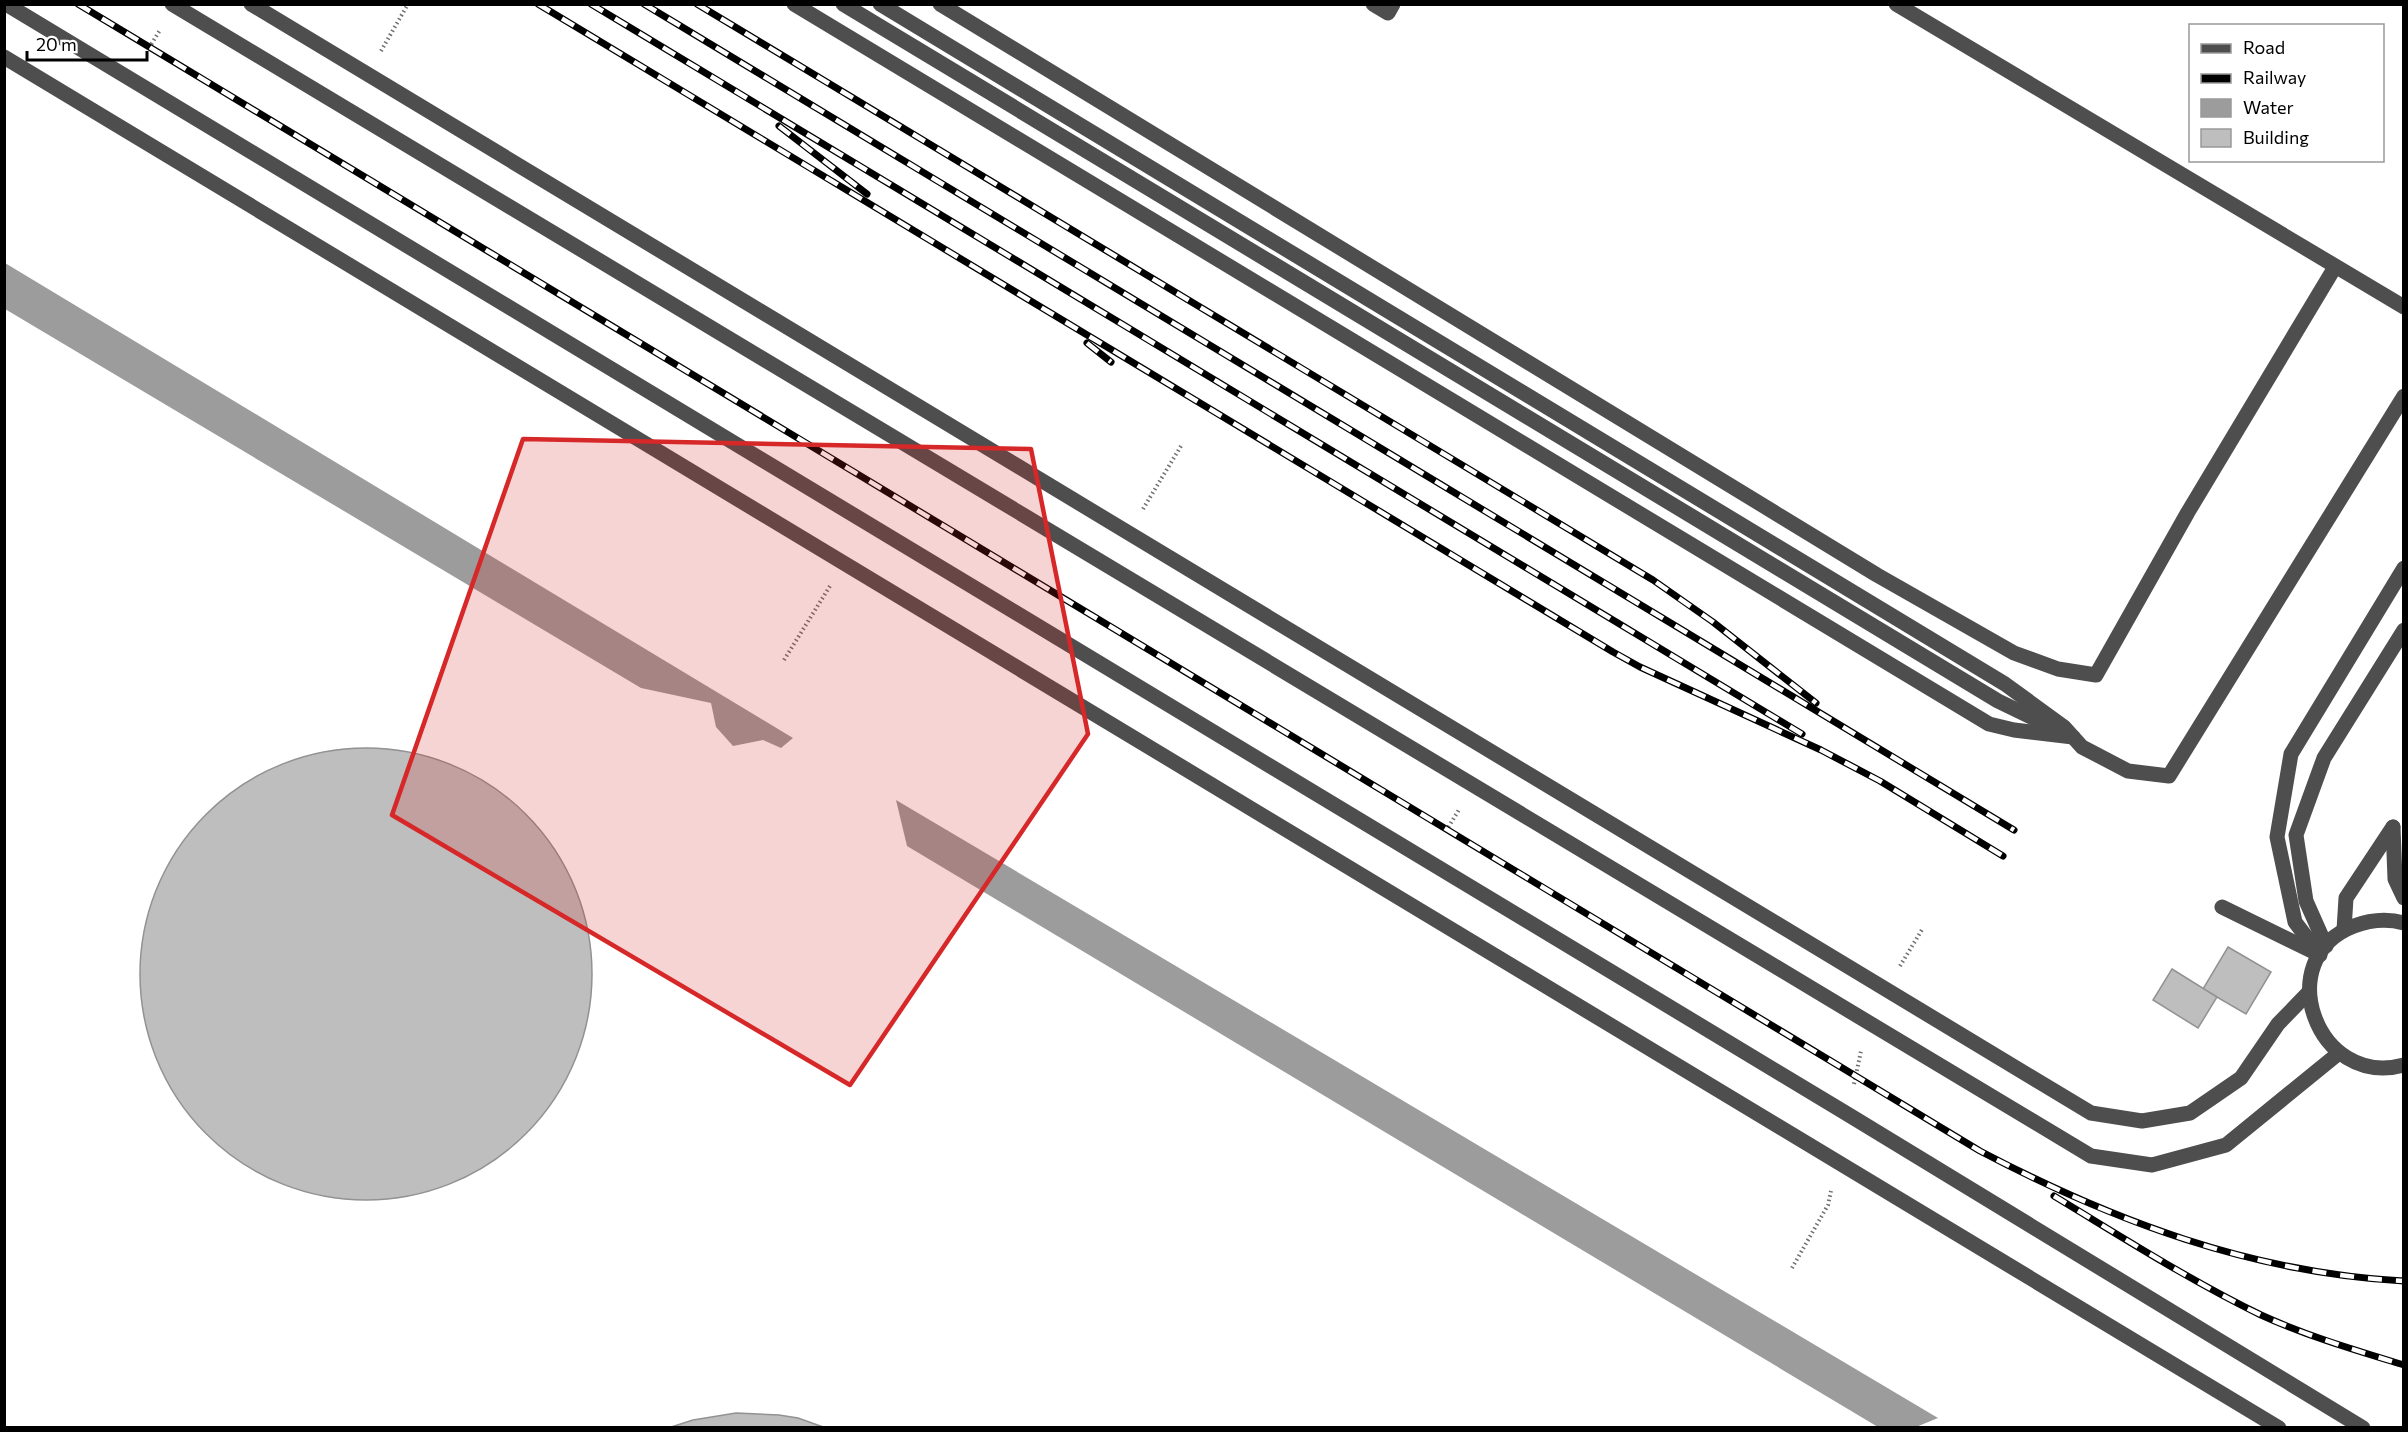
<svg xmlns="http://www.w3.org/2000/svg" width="2408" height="1432" font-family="Commissioner,sans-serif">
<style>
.water{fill:#9c9c9c}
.building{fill:#bebebe;stroke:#929292;stroke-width:1.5}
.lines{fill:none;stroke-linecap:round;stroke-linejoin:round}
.path{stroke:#707070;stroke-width:4;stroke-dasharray:1.5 3;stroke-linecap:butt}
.minor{stroke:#4e4e4e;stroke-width:15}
.rail-casing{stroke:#000;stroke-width:7}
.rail{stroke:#fff;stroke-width:4.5;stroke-dasharray:14;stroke-linecap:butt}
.marked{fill:#d62828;fill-opacity:0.2;stroke:#d62828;stroke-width:4.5;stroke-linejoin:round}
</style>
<rect width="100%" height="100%" fill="#fff"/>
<g class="water">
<polygon points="5,263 793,738 781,748 763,740 733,746 716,727 711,703 641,688 5,309"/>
<polygon points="896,800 1938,1418 1916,1427 1878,1427 907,846"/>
</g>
<g class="building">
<circle cx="366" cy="974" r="226"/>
<polygon points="2228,947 2271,972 2246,1014 2203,989"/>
<polygon points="2172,969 2217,997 2198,1028 2153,1000"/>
<polygon points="736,1413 779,1415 798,1418 826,1428 668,1428 693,1420"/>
</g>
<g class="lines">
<g class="path">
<polyline points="149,48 160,30"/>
<polyline points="381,51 408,4"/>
<polyline points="1143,509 1181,446"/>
<polyline points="784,660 830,586"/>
<polyline points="1446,831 1460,808"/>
<polyline points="1900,966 1923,928"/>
<polyline points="1854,1084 1861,1051"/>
<polyline points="1792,1268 1828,1205 1831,1191"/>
</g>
<g class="minor">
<polyline points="6,4 1849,1115 2363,1428"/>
<polyline points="172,4 2091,1156 2152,1165 2226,1145 2339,1053"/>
<polyline points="251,4 2091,1113 2142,1121 2190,1113 2241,1078 2278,1024 2309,992"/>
<polyline points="794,4 1989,724 2014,730 2073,737"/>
<polyline points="843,4 1998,701 2054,728"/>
<polyline points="880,4 2005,684 2064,727 2082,747 2128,771 2169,776 2404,396"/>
<polyline points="940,4 1877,575 2014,653 2058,669 2096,675 2188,512 2335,267"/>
<polyline points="1373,4 1388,13 1393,4"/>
<polyline points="1896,4 2404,307"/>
<polyline points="4,57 2279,1428"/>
<polyline points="2393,827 2395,879 2404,898"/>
<polyline points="2222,907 2316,953"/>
<path d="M2404,923C2386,918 2370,920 2354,926C2270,958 2316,1089 2404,1065"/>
<polyline points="2344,930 2346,898 2393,827"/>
<polyline points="2326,946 2306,901 2296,835 2324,758 2404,630"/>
<polyline points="2320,955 2295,922 2277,837 2291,754 2404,568"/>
</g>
<g class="rail-casing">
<g id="rail">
<path d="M78,4L1980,1151C2113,1221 2252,1273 2404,1281"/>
<polyline points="538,4 1613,652 1640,667 1821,750 1880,781 2003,856"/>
<polyline points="591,4 1802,734"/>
<polyline points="644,4 2014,830"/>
<polyline points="697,4 1653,580 1713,622 1816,703"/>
<polyline points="779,126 867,194"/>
<polyline points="1087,343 1111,362"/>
<path d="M2054,1196C2122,1237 2189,1280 2261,1315C2307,1336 2355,1350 2404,1365"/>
</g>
</g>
<use href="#rail" class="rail"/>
</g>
<path class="marked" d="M523,439L1031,449L1088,734L850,1085L392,815Z"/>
<rect width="2408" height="1432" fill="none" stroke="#000000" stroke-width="12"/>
<rect x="2189" y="24" width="195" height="138" fill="#ffffff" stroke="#999999" stroke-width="1.5"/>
<rect x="2201" y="44" width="30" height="9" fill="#4e4e4e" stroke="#999999" stroke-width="1.5"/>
<text x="2243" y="54" font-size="18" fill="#000000">Road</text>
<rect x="2201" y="74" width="30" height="9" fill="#000000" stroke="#999999" stroke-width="1.5"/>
<text x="2243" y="84" font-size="18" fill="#000000">Railway</text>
<rect x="2201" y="99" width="30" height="18" fill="#9c9c9c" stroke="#999999" stroke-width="1.5"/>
<text x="2243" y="114" font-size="18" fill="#000000">Water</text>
<rect x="2201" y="129" width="30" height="18" fill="#bebebe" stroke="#999999" stroke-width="1.5"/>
<text x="2243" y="144" font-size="18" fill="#000000">Building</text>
<path d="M27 51v9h120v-9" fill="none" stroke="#000000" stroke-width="3"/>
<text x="36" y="51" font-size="18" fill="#000000" stroke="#ffffff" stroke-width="4.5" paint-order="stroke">20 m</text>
</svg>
